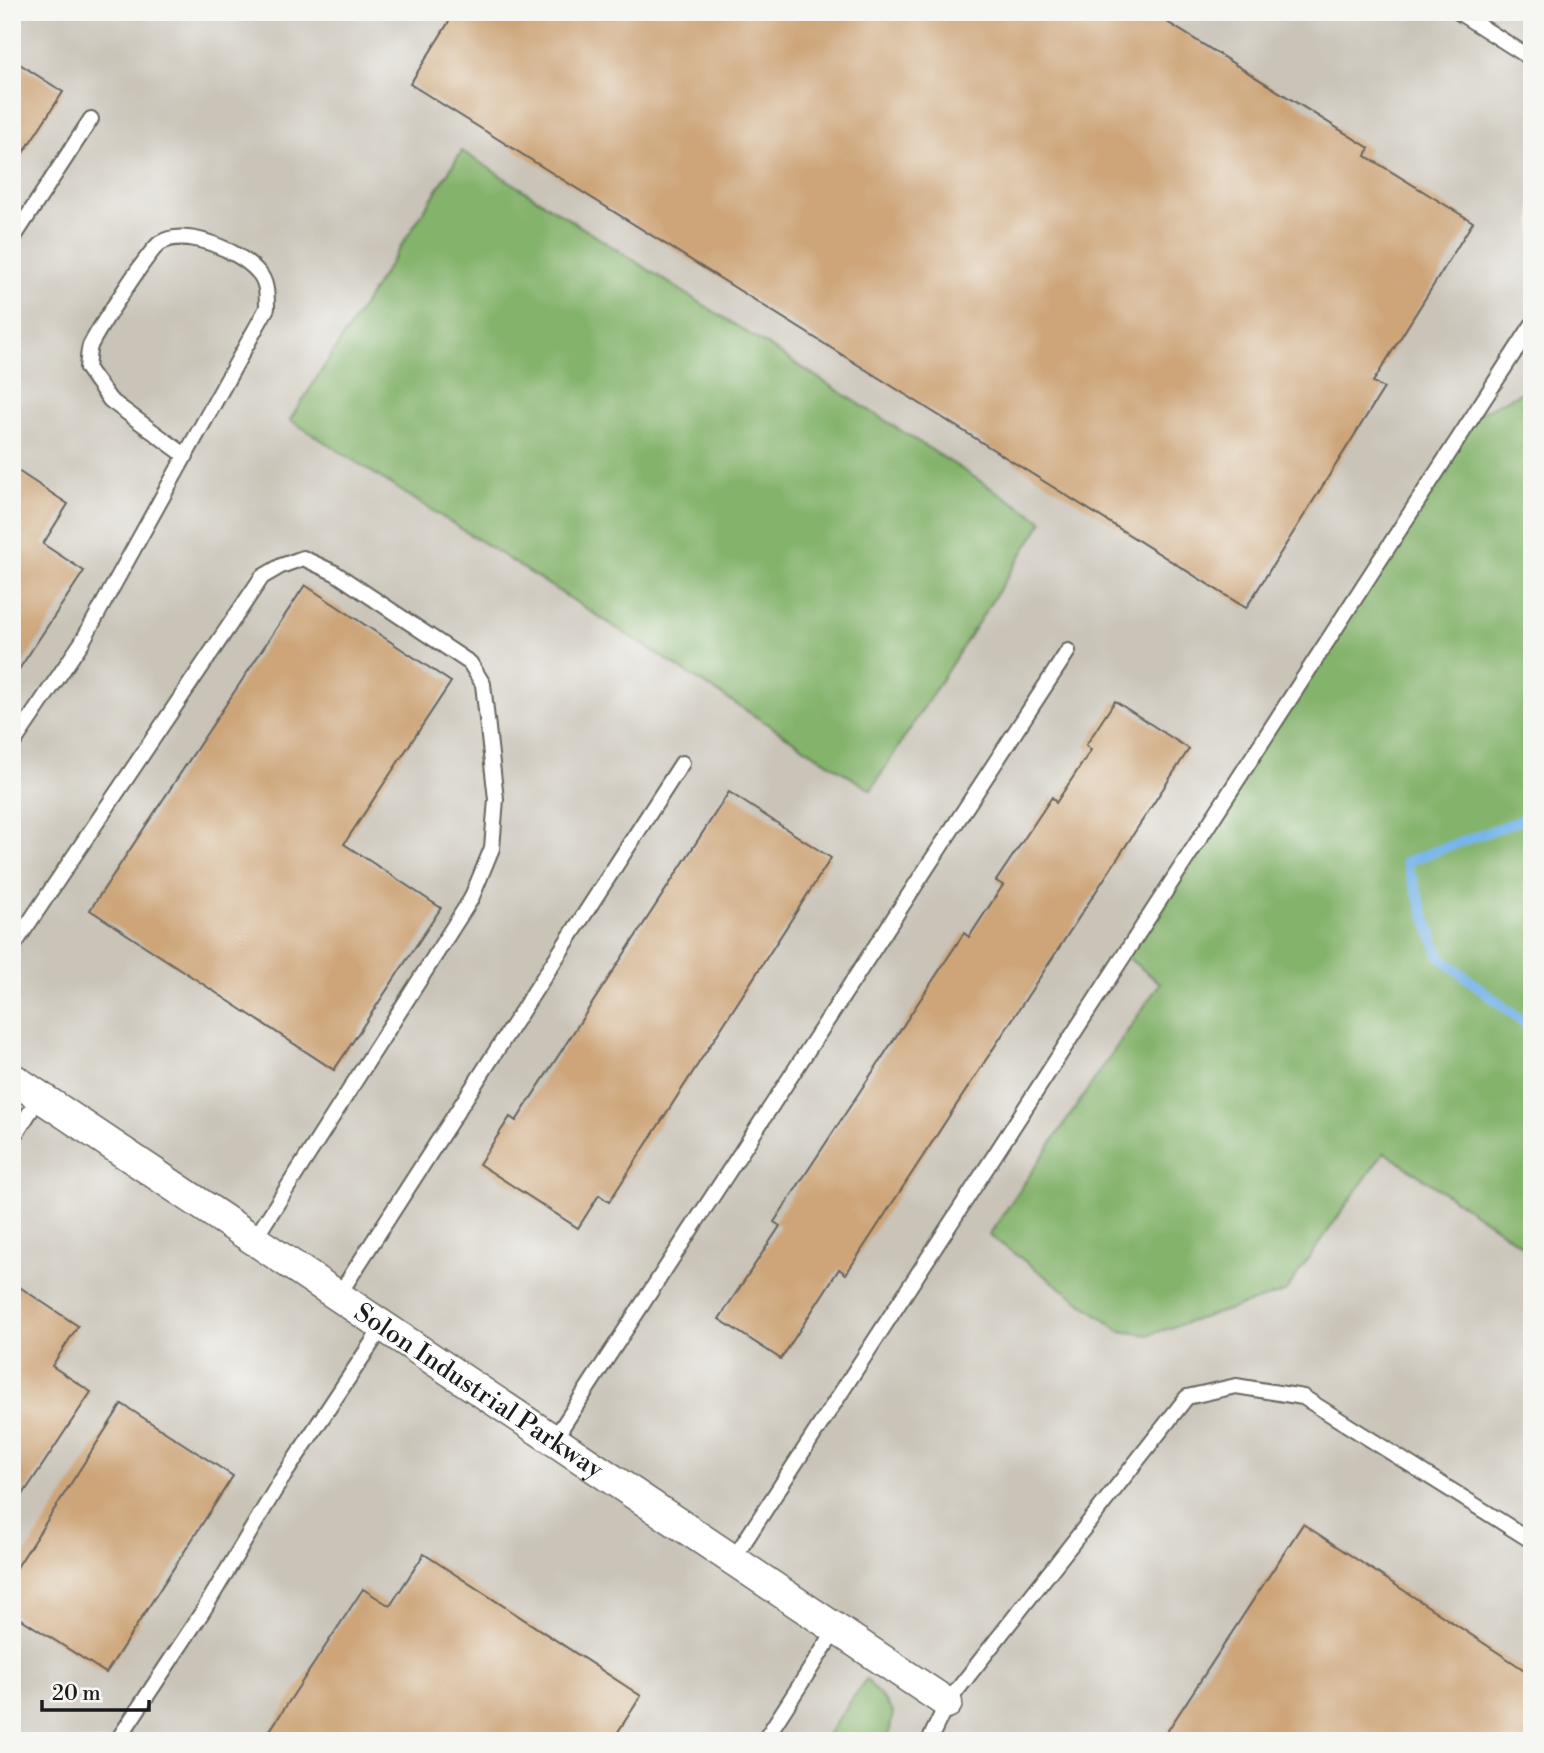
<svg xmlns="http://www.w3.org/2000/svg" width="1544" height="1753" font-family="'Libre Bodoni',serif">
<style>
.industrial{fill:#c9c3b8}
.forest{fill:#84b36c;stroke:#506844;stroke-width:2}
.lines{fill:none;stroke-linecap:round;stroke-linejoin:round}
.stream{stroke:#78b5eb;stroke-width:10}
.building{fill:#cda579}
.service-casing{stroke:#67655f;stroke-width:18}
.minor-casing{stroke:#67655f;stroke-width:33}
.service{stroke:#fff;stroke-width:14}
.minor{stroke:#fff;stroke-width:30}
.labels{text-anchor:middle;stroke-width:7;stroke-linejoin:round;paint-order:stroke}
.street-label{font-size:26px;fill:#1c1c1c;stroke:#f6f6f2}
</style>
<rect width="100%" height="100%" fill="#f6f6f2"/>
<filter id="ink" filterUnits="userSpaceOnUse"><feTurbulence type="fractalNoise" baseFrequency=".0143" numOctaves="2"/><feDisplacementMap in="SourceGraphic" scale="14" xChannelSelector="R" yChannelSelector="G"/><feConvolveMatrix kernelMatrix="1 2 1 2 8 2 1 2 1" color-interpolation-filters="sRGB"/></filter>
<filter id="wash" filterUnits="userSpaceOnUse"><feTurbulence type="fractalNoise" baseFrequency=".00686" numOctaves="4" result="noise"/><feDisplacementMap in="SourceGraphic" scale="28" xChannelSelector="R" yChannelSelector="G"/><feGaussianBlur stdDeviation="1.57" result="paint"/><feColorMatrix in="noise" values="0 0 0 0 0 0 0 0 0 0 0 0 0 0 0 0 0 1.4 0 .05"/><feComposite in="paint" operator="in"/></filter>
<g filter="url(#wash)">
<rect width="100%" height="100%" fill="#f2ecdb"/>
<polygon class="industrial" points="12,12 1532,12 1532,387 1471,417 1384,1152 1532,1252 1532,1741 888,1741 893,1712 866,1679 823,1741 12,1741"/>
<g class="forest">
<polygon points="462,151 1043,521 871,790 290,420"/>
<polygon points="1532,387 1532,1252 1384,1152 1285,1292 1148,1335 1120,1331 989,1235 1160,983 1124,955 1471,417"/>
<polygon points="866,1679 893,1712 888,1741 823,1741"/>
</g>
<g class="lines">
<polyline class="stream" points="1532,816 1406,862 1440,957 1532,1029"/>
</g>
<g id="blocks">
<g class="building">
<polygon points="455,12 1151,12 1369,148 1366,156 1473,222 1373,382 1384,388 1246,608 410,84"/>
<polygon points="12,59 63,92 12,170"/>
<polygon points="12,467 68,504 43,544 84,571 12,680"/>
<polygon points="305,585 451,682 344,844 441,908 334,1070 90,910"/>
<polygon points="1115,701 1189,749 846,1274 839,1269 781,1359 719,1319 780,1226 774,1222 964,933 969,937 1003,885 996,881 1052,797 1056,803 1091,750 1086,745"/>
<polygon points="729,792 831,858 609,1202 599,1195 578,1228 479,1164 510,1117 516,1121"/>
<polygon points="12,1282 78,1326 52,1366 91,1392 12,1511"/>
<polygon points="122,1404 233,1476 106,1673 12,1613 12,1575"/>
<polygon points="1303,1524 1532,1675 1532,1741 1161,1741"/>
<polygon points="424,1554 641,1696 612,1741 263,1741 363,1589 390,1606"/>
</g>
</g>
</g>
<g filter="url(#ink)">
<use href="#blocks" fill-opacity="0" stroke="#67655f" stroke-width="2"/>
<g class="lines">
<g class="service-casing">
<g id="service">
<polyline points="1458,12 1532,59"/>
<polyline points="12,240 91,119"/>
<path d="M12,745L82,642L267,308C267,295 267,281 258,272C240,251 186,227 160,243C149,250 97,331 90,346C88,353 88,361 87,368L110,400L186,456"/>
<polyline points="12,948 262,577 281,566 303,558 335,573 470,663 483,684 496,799 492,848 471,899 254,1240"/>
<polyline points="12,1140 40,1096"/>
<polyline points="338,1296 682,763"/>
<polyline points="553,1441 1068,651"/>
<polyline points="732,1561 1532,325"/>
<polyline points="117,1741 203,1611 281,1480 383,1326"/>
<polyline points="764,1741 836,1629"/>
<polyline points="929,1741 947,1703 1187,1397 1236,1386 1303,1397 1532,1541"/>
</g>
</g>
<g class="minor-casing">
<g id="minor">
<path id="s1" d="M12,1078L947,1703"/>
</g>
</g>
<use href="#service" class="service"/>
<use href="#minor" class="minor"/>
</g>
</g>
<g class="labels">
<g class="street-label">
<text dy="9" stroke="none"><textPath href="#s1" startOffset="562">Solon Industrial Parkway</textPath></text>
</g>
</g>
<rect width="1544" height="1753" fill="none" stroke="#f6f6f2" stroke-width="42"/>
<path d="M42 1700v10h107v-10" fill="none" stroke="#1c1c1c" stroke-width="3.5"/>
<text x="52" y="1700" font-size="21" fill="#1c1c1c" stroke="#f6f6f2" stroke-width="5" paint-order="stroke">20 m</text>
</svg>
